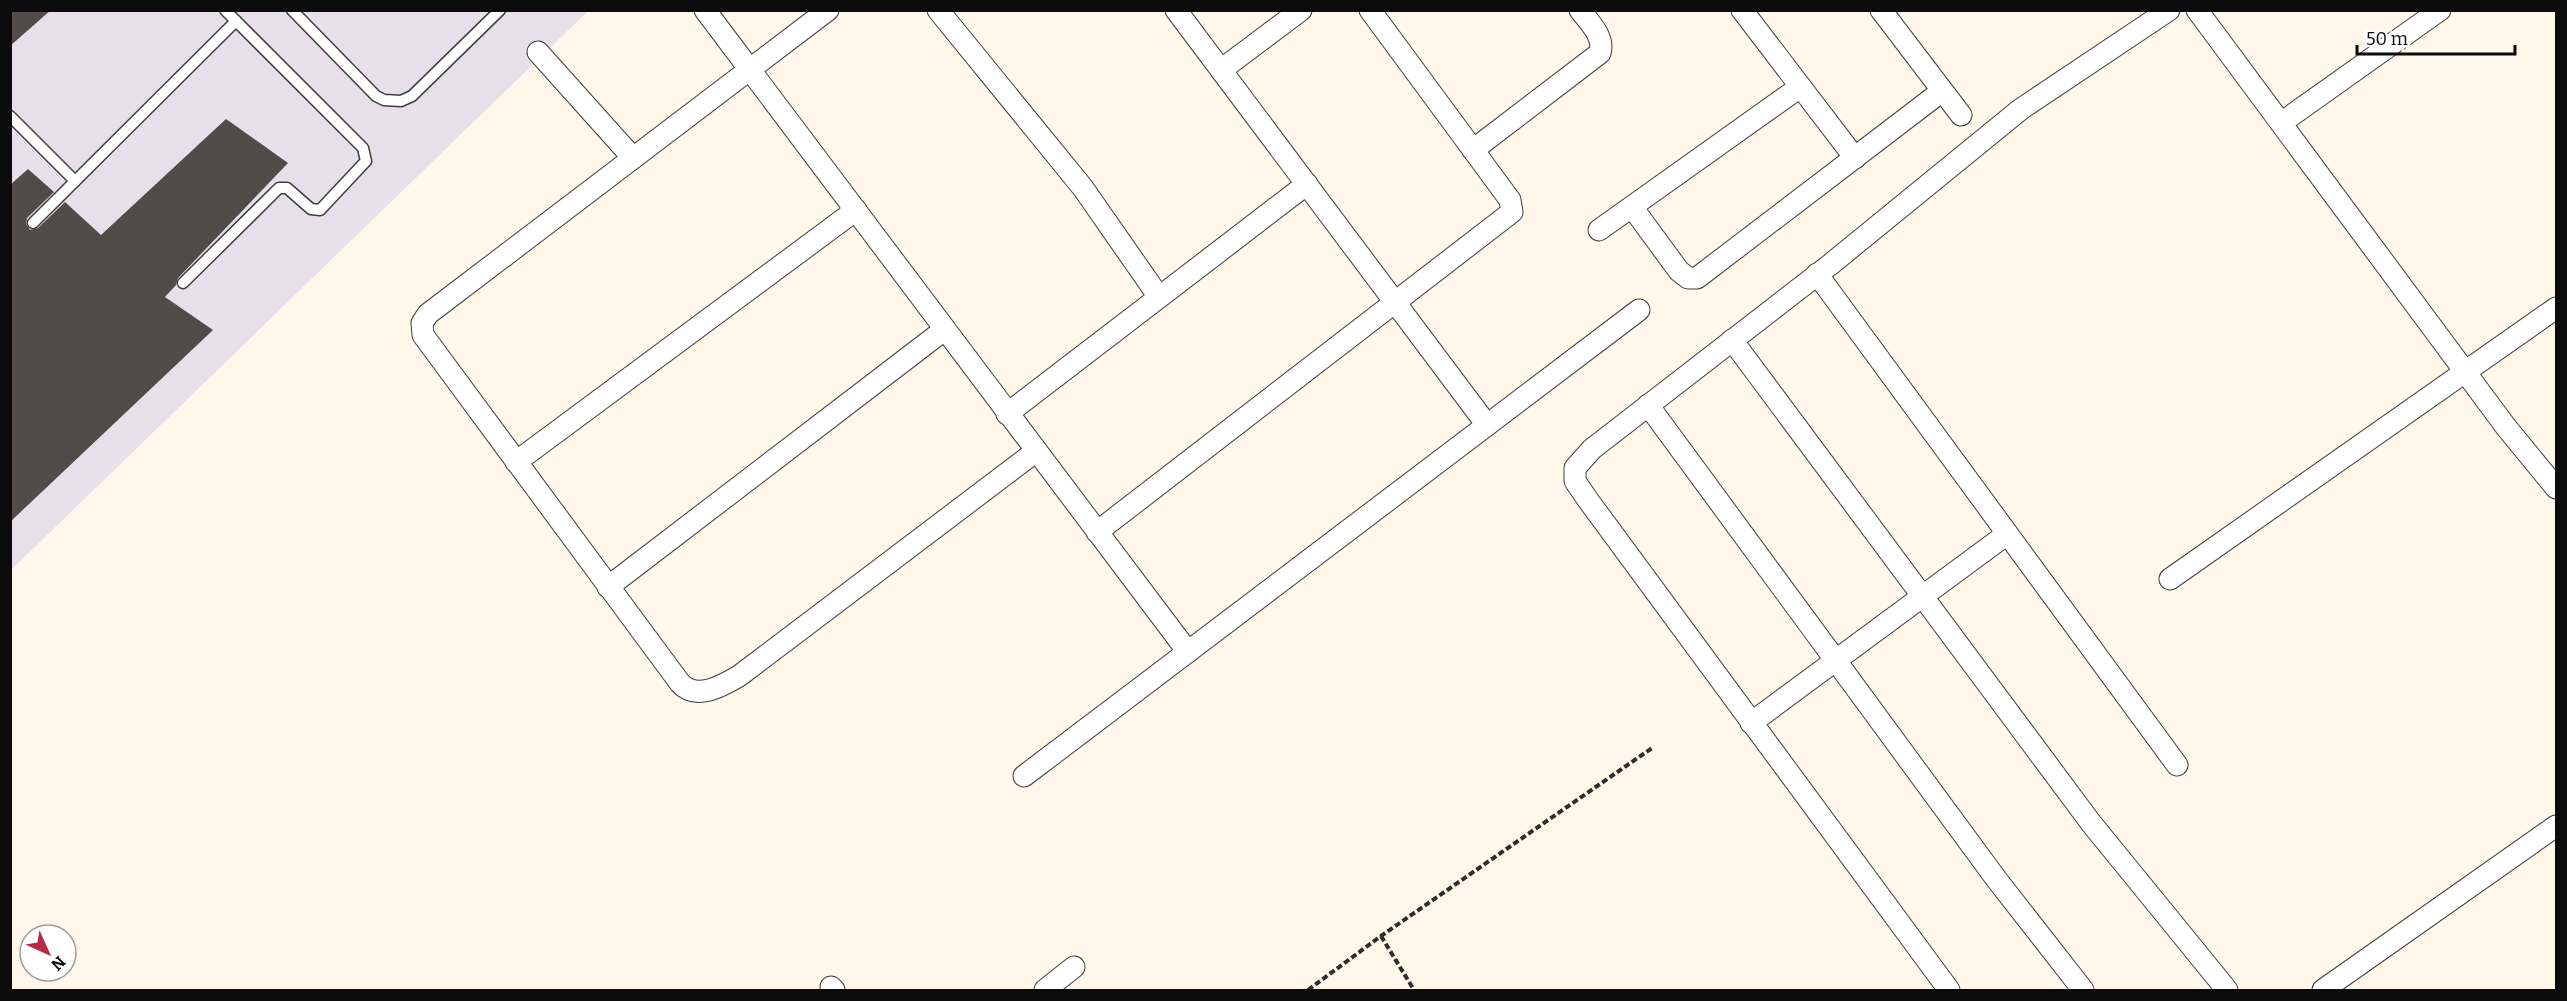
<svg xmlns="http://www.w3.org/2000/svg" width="2567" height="1001" font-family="Bitter,serif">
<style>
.industrial{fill:#e7dfea}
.building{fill:#534b48}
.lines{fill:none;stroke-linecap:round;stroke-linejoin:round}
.service-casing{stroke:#3e3e3e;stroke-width:13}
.minor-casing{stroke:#3e3e3e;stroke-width:23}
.path{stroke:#2d2d2d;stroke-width:4;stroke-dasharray:6 3;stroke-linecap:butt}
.service{stroke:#fff;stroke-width:10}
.minor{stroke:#fff;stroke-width:21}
</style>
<rect width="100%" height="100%" fill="#fef7ea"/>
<polygon class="industrial" points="11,11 588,11 11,570"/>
<g class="building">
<polygon points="10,10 51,10 10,46"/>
<polygon points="226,119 288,163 178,278 176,285 165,297 213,330 10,522 10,185 28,169 54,192 27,218 26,224 30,230 38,228 65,202 101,235"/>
</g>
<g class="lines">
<g class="service-casing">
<g id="service">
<polyline points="292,10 376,96 384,100 401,101 412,96 500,10"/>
<polyline points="10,116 75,181"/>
<polyline points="33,223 236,21"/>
<polyline points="183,283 279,188 287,188 311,209 320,210 366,161 363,148 225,10"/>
</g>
</g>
<g class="minor-casing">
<g id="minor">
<polyline points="705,10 1188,652"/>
<path d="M828,10L428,314L422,323L423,335L680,683C696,701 722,686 739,676L1035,452"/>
<polyline points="938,10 1083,188 1159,297"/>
<polyline points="1176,10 1487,425"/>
<polyline points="1742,10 1855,158"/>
<polyline points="1881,10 1961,115"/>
<polyline points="2197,10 2506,427 2556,488"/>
<polyline points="538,52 633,158"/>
<polyline points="1221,70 1301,10"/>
<polyline points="2281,123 2440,10"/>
<path d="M1473,150L1600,53C1605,37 1589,22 1580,10"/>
<polyline points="1632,207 1679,271 1688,278 1697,278 1942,91"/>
<polyline points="1599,230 1800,87"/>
<polyline points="1817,274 2177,765"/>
<polyline points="1732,340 2091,823 2227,990"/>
<polyline points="1648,405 1997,880 2083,990"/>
<polyline points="1007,414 1307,184"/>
<polyline points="516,462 856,210"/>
<polyline points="1097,532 1512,212 1510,200 1370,10"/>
<polyline points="2170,579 2556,308"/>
<polyline points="608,587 944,330"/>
<polyline points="1751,723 2007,534"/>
<polyline points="1024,776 1639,310"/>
<polyline points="831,987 834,990"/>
<polyline points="1045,990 1074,967"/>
<polyline points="1949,990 1588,500 1575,481 1575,468 1592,449 1831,264 2021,109 2169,10"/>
<polyline points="2323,990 2556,826"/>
</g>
</g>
<g class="path">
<polyline points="1381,936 1414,990"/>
<polyline points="1308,990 1381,936 1652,748"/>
</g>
<use href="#service" class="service"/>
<use href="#minor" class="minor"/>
</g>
<rect width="2567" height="1001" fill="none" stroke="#0b0b0b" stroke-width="24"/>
<g transform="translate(48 953) rotate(135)"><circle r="28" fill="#ffffff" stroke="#9d9d9d" stroke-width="1.5"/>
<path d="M0-4.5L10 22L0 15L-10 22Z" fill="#b62844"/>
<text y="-9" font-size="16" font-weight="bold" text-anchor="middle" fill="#0b0b0b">N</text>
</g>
<path d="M2357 45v9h158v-9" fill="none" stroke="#0b0b0b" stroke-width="3"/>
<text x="2366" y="45" font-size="18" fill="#0b0b0b" stroke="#ffffff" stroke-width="4.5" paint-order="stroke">50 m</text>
</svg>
